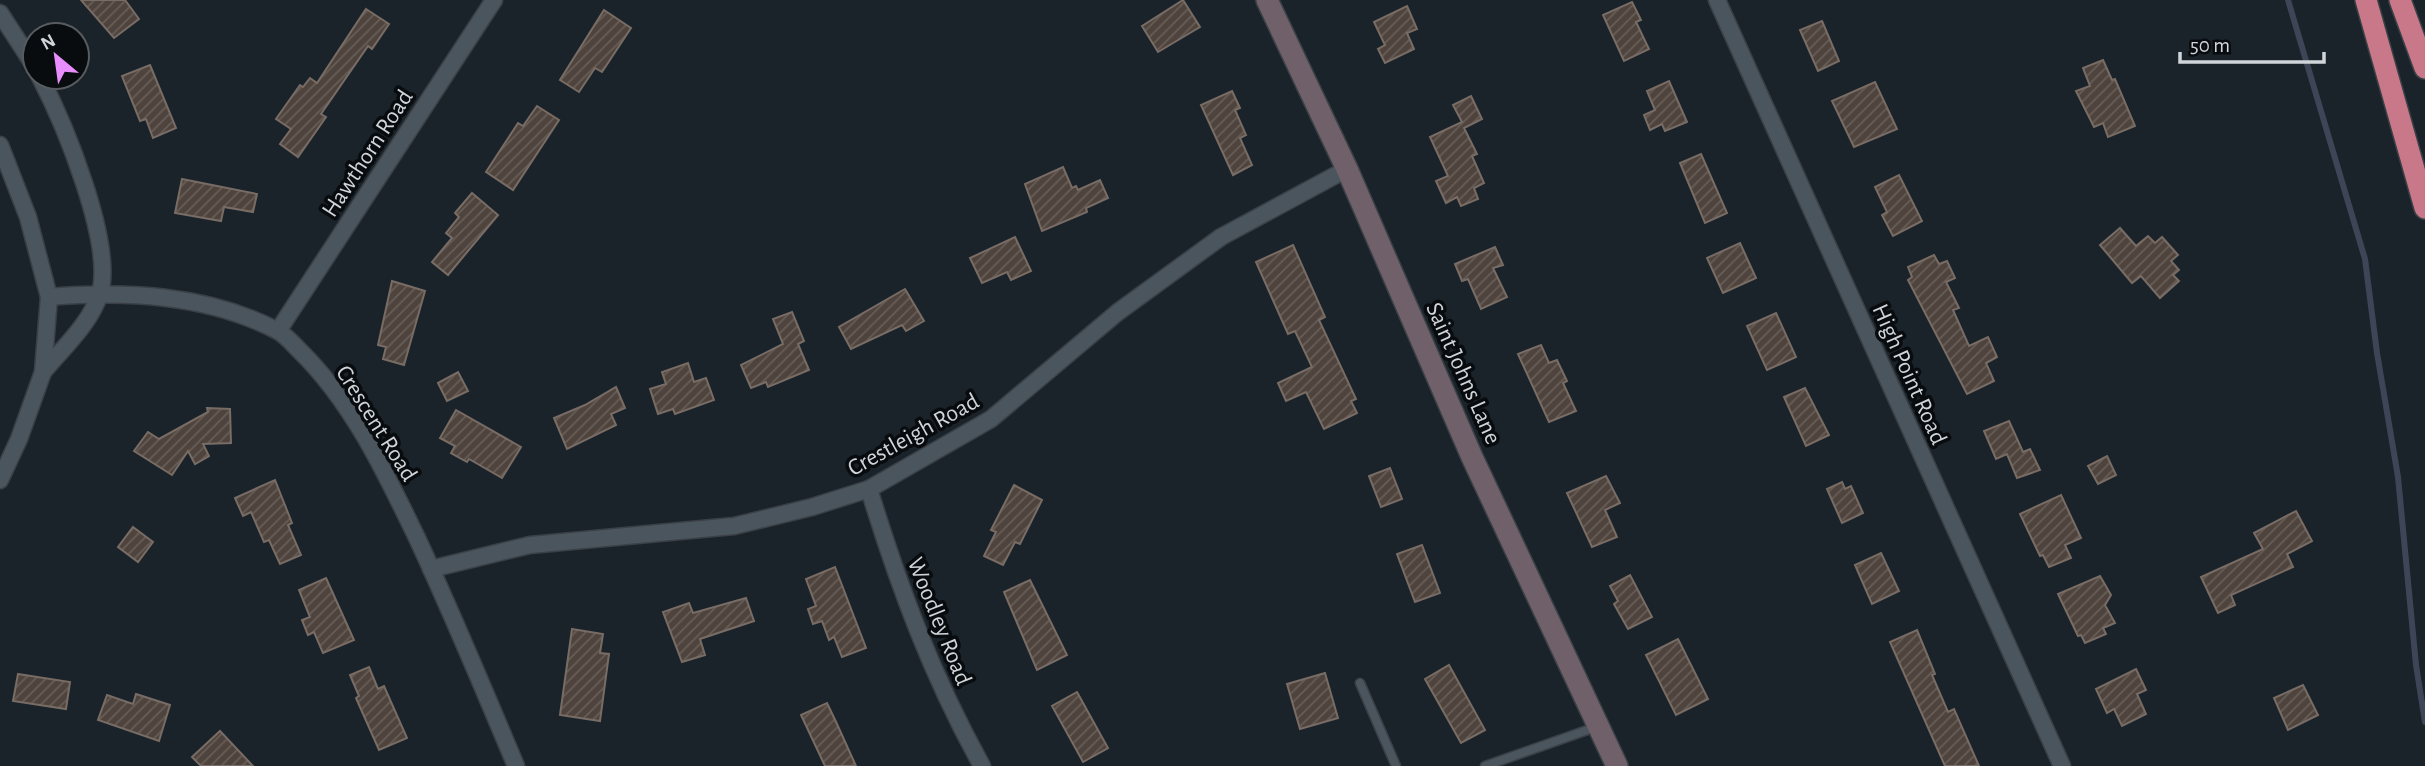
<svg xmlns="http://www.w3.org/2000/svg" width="2425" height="766" font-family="'Alegreya Sans',sans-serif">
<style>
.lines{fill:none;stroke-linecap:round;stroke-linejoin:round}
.stream{stroke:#3e4557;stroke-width:6}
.building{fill:url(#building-hatch);stroke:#786c65;stroke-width:2}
.lane-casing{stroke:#3a4046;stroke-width:11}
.street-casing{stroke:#3a4046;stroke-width:19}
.secondary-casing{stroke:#3a4046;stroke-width:24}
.highway-casing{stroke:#3a4046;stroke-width:24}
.lane{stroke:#4b555d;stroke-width:8}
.street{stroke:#4b555d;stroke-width:16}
.secondary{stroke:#70606a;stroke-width:21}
.highway{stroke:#c87888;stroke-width:21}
.labels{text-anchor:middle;stroke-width:7;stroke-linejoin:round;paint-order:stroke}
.street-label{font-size:24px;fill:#d0d5da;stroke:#080c0f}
</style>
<defs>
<pattern id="building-hatch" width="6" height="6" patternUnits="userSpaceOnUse" patternTransform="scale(1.75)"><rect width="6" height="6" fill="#4f443d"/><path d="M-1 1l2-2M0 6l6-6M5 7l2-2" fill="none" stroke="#675e58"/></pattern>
</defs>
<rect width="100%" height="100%" fill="#1a232a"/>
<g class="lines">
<polyline class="stream" points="2288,0 2365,259 2377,353 2398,477 2416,665 2425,722"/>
</g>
<g class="building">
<polygon points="81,0 125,0 139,19 114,38"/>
<polygon points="1183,0 1200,27 1158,52 1142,26"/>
<polygon points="1632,2 1641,20 1636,22 1649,49 1624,61 1603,15"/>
<polygon points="1407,6 1417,29 1407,33 1414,49 1385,63 1378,49 1385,45 1374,22"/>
<polygon points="366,9 389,24 372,49 368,46 321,114 326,117 298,157 280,144 291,129 276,119 300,85 303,87 310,78 317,83"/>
<polygon points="604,10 631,28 602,72 595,68 579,92 560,80"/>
<polygon points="1822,21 1839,61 1818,71 1800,30"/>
<polygon points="2103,60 2112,80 2115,79 2135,126 2108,137 2103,123 2094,127 2076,91 2090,86 2083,68"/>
<polygon points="150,65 176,128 153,138 146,119 140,121 122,76"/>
<polygon points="1669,81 1687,122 1665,131 1662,124 1650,130 1644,115 1655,110 1647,91"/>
<polygon points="1875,82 1897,129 1854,147 1832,101"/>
<polygon points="1232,91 1240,108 1235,110 1246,135 1240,138 1252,165 1233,175 1201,105"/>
<polygon points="1471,96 1482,119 1464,128 1477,154 1472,156 1484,183 1474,188 1478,199 1461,206 1457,197 1446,203 1436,181 1448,176 1430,137 1462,122 1453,105"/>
<polygon points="537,106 559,120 513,190 486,172 518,123 523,126"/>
<polygon points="1701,154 1727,213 1705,223 1680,163"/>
<polygon points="1063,167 1072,188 1076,186 1078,190 1100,180 1108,198 1086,208 1087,212 1042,231 1025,184"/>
<polygon points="1899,175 1922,221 1893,236 1882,215 1887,212 1875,187"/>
<polygon points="182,179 257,194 253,212 224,207 221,221 175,213"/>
<polygon points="472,193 498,215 448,275 432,262 452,238 446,233 459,217 455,213"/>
<polygon points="2120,228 2136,246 2148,236 2155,243 2162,237 2178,255 2171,261 2179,270 2173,275 2179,281 2160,298 2141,276 2132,283 2100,245"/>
<polygon points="1015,237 1031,271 1011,280 1007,272 982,283 970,258"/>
<polygon points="1740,243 1756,278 1723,293 1707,258"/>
<polygon points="1293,245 1325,317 1319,320 1356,399 1351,401 1357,413 1324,429 1306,392 1286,401 1278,383 1312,367 1295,331 1288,334 1256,262"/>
<polygon points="1495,247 1503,265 1493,268 1507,297 1481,309 1468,279 1462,281 1455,264"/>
<polygon points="1934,255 1939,264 1947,261 1955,278 1946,282 1959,308 1953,310 1969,346 1988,337 1997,357 1986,363 1994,381 1967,394 1908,280 1912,277 1908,267"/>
<polygon points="392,281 425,291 404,365 383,359 386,347 378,345"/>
<polygon points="905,289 924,321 906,331 902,325 851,349 839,327"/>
<polygon points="792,312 804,341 798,344 809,370 768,387 766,382 751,388 741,365 783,344 773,319"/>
<polygon points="1776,313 1796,357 1767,370 1747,326"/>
<polygon points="1541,345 1549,363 1557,360 1567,381 1563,383 1576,411 1549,422 1518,354"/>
<polygon points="688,363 694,382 706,378 714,400 675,414 673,409 658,414 650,389 666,384 662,372"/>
<polygon points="458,372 468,391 447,401 438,383"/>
<polygon points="616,387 625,408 611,414 616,425 567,449 554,418 585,405"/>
<polygon points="1805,388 1829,435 1806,446 1784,397"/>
<polygon points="207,408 230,409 231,443 203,444 209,456 195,464 188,451 172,475 134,451 148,432 159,439 208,412"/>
<polygon points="456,410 521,447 502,478 469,459 467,462 451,453 455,446 440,438"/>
<polygon points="2009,421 2023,452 2030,449 2040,470 2017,478 2007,454 1996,459 1984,431"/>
<polygon points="2107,456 2116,475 2098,484 2088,466"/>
<polygon points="1390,468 1402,499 1381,507 1369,476"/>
<polygon points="1606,476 1620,503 1605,510 1617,537 1592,547 1567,493"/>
<polygon points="275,480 292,523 288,525 301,555 280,564 269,540 264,542 251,512 243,516 235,498"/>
<polygon points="1842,482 1845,489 1851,486 1863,513 1842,523 1827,489"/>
<polygon points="1014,485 1042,500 1020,544 1015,542 1003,565 984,556 996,532 991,530"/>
<polygon points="2061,495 2081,538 2065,545 2071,558 2049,567 2043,555 2040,556 2020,514"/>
<polygon points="2296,511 2312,541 2287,554 2293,567 2231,595 2235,605 2218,613 2201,577 2263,549 2254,533"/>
<polygon points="133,527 153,542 138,562 118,547"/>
<polygon points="1422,545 1440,593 1415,602 1397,554"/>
<polygon points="1881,553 1899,591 1872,604 1855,565"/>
<polygon points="835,567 866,648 842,657 834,637 829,640 822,621 813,624 808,609 816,606 806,579"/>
<polygon points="1630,575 1652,617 1628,629 1614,604 1618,601 1610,586"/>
<polygon points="2100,576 2111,595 2105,605 2115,623 2103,628 2106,634 2085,643 2081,635 2078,636 2058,594"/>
<polygon points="326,578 354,640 323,653 314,632 308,635 302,620 310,617 299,590"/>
<polygon points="1030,580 1067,655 1037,670 1004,592"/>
<polygon points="746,598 754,621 700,639 705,655 682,662 663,612 689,603 693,613"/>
<polygon points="572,629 603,634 600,653 609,654 600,721 560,715"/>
<polygon points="1917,630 1935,674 1932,675 1948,712 1954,709 1979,766 1945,766 1890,642"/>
<polygon points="1678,639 1708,699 1676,715 1646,655"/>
<polygon points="1449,665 1485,730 1461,743 1425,679"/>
<polygon points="369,667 378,689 384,686 407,738 379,750 356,698 359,696 350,675"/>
<polygon points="2136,669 2146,690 2137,694 2146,714 2122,726 2114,709 2107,713 2096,689"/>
<polygon points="1325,673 1338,718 1300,729 1287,684"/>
<polygon points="18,674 70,682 66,709 13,701"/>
<polygon points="2303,685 2318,715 2288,730 2274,698"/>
<polygon points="1077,692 1108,748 1083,762 1052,706"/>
<polygon points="136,694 170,705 159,741 98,720 107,695 133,704"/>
<polygon points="827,703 837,724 856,766 825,766 801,715"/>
<polygon points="220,731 253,766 201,766 192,757"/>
</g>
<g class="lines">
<g class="lane-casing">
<g id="lane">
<polyline points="1360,683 1396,766"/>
<polyline points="1485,766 1596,727"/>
</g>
</g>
<g class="street-casing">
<g id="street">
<polyline points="1717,0 2062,766"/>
<polyline points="0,13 35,67"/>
<path d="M40,77C64,123 114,243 100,293C91,323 62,349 43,372"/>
<polyline points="0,145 28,217 49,297 43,372 19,439 0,480"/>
<path d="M49,297C125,291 206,294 276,330C285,334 293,344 300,351C353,403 385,472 417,538C452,613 484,690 516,766"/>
<polyline points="278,331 494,0"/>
<path d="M869,489C899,587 932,676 982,766"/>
<polyline points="431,569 530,545 734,526 812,507 869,489 991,419 1118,312 1221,237 1347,169"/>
</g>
</g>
<g class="secondary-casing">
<polyline id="secondary" points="1267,0 1347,169 1472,457 1617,766"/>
</g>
<g class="highway-casing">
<g id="highway">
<polyline points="2366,0 2425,208"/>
<polyline points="2400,0 2425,68"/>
</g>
</g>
<use href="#lane" class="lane"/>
<use href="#street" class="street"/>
<use href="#secondary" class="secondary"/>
<use href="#highway" class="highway"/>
</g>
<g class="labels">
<g class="street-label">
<text transform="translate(367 153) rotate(-57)" y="8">Hawthorn Road</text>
<text transform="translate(1464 373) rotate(66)" y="8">Saint Johns Lane</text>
<text transform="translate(1910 374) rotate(66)" y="8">High Point Road</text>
<text transform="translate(377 423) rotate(58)" y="8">Crescent Road</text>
<text transform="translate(913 434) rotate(-29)" y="8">Crestleigh Road</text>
<text transform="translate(940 621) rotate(68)" y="8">Woodley Road</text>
</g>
</g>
<g transform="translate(56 56) rotate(331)"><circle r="33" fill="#080c0f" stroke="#585c60" stroke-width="2"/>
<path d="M0-5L12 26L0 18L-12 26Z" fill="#ea8dfc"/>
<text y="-10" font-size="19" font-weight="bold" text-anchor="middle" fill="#d0d5da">N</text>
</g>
<path d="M2180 52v10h144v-10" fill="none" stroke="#d0d5da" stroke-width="3.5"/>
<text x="2190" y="52" font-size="21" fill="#d0d5da" stroke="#080c0f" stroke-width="5" paint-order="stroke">50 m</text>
</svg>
